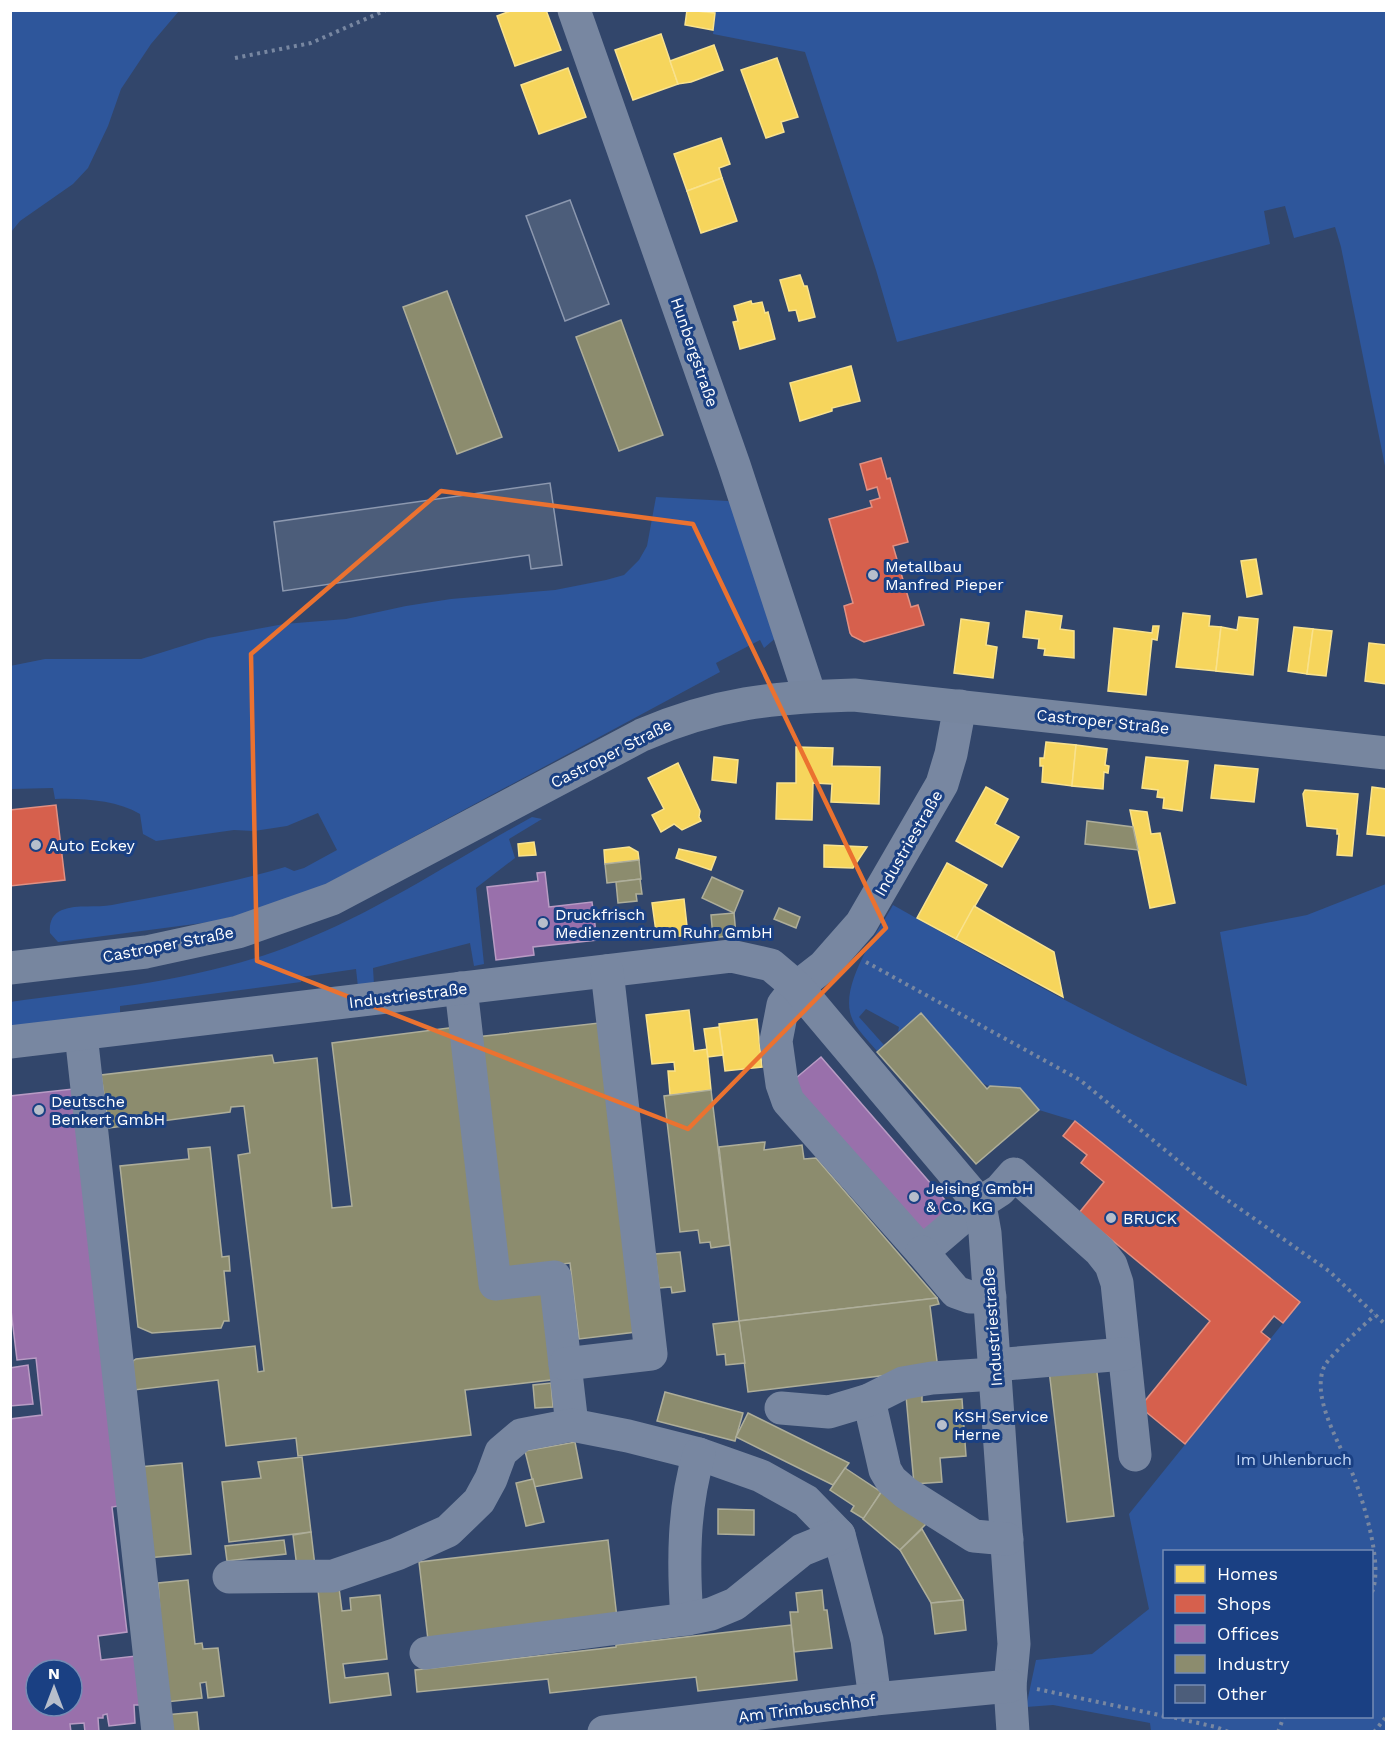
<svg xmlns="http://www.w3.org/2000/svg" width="1397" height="1742" font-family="'Work Sans',sans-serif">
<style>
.green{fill:#2e569b;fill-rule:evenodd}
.homes{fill:#f6d55c;stroke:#f9e28d;stroke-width:1.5}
.shops{fill:#d6604d;stroke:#e29082;stroke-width:1.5}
.offices{fill:#9970ab;stroke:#b89bc4;stroke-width:1.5;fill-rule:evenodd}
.industry{fill:#8c8c6e;stroke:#aeae9a;stroke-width:1.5}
.building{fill:#4c5d7a;stroke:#8c98af;stroke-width:1.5}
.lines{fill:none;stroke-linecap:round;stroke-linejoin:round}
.path{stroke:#7887a1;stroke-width:4;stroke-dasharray:3 4.5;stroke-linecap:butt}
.minor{stroke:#7887a1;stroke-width:33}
.major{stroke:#77869f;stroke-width:33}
.marked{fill:none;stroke:#eb7230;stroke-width:4.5;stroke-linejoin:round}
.poi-dot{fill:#b7becb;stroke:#1a4083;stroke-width:2}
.labels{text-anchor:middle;stroke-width:6;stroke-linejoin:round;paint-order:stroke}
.street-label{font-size:16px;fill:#fff;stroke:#1a4083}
.poi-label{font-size:16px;fill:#fff;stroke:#1a4083;text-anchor:start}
.park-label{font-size:16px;fill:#c4d8f8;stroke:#1a4083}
</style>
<rect width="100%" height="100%" fill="#32466b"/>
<g class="green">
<polygon points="11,10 179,11 151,44 121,89 108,126 88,168 73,184 20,221 11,232"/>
<polygon points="690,11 1386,11 1386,471 1341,247 1335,227 1294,238 1285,206 1264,211 1270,244 897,342 876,270 805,52 713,34 715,13"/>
<path d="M656,497L728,501L741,511L778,636L764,648L760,640L716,663L720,672L319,888L252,912L210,922L58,942L50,933C49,923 52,914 62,910C77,904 97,908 112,905C170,894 228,884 285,867L294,871L304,868L337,850L318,813L287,826L254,831L234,830L156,841L143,834L140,814C116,800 82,798 55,799L53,788L11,789L10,666L45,659H141L208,638L284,624L346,619L406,606L451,599L555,590L606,580L624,575L639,560L647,546Z"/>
<path d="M532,817L542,819L509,839L515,858L476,888L484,964L474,966L470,943L373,968L374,985L358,987L356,969L301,977V982L120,1006V1015L11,1028L10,1002C107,989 205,980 295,944C379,911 454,860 532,817Z"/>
<path d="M1386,884V1731H1151L1150,1723L1053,1705L1026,1707L1036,1660L1092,1654L1149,1609L1129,1514L1300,1302L1075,1121L1039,1110L982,1083L921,1013L898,1032L899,1027L866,1009L859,1017L884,1045L877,1051C868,1040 853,1027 850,1012C843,980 877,933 893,905C1008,970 1125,1036 1247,1086L1220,932L1307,915ZM1164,1552H1372V1716H1164Z"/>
</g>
<g class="homes">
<polygon points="513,10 546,10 561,50 515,66 497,16"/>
<polygon points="687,10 715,13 713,30 685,25"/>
<polygon points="661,34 678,84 633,100 615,50"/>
<polygon points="714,45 723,70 691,82 678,84 670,61"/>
<polygon points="777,58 798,117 781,122 784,132 766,138 741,70"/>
<polygon points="568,68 586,117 539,134 521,85"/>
<polygon points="721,138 730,164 719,168 722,178 687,191 674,154"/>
<polygon points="722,178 737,221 701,233 687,191"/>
<polygon points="800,275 804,286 807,286 815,317 799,321 796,310 789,311 780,280"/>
<polygon points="751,301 752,304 762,302 765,313 768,312 775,339 740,349 733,322 738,321 734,306"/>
<polygon points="851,366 860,401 832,408 832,411 800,421 790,383"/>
<polygon points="1256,559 1262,594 1247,597 1241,561"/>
<polygon points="1026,611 1062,616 1060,629 1074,631 1074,658 1044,655 1045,649 1038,648 1039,639 1023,637"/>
<polygon points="1183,613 1210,616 1209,626 1221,627 1216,671 1176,667"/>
<polygon points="1239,617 1258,619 1253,675 1216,671 1221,627 1237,630"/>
<polygon points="961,619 989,623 986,645 997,647 993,678 954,673"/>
<polygon points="1153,626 1159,626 1157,640 1152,639 1146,695 1108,691 1114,628 1152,633"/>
<polygon points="1294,627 1313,629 1307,674 1288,671"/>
<polygon points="1313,629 1332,631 1326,676 1307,674"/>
<polygon points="1369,643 1386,645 1386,684 1365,681"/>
<polygon points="1046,742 1076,745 1072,786 1042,782 1043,766 1040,766 1040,758 1044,758"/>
<polygon points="1076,745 1107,749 1105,765 1109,766 1108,773 1104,772 1103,789 1072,786"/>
<polygon points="796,747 833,748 832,766 880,767 879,804 831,802 832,784 813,783 812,820 776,819 777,783 796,783"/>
<polygon points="714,757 738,760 736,783 712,780"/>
<polygon points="1146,757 1188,761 1182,811 1163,808 1164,798 1157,797 1158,790 1142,788"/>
<polygon points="678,763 700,811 699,817 701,821 682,830 674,824 661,832 652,815 664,809 648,778"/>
<polygon points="1215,765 1258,769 1254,802 1211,798"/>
<polygon points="986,787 1008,799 995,824 1019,837 1002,867 956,841"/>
<polygon points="1372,787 1386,789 1386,836 1367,834"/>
<polygon points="1305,790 1358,794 1352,856 1337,855 1339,834 1337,834 1337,829 1307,826 1303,794"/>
<polygon points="1130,810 1147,812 1151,834 1160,833 1175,903 1150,908"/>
<polygon points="534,842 536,855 519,856 518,844"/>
<polygon points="824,845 867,847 853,868 824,867"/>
<polygon points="629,847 638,852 639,860 605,864 604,850"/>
<polygon points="679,849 716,857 711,870 676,858"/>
<polygon points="947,863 987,885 956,939 917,918"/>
<polygon points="684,899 688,935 657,939 652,903"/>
<polygon points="974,906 1054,952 1063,997 956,939"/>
<polygon points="689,1010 694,1051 707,1049 711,1090 670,1095 668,1071 675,1071 674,1062 652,1064 646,1015"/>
<polygon points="757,1019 762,1067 725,1071 719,1024"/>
<polygon points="719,1027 723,1055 708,1057 704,1029"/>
</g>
<g class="shops">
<polygon points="881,458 887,479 890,478 908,542 893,546 911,607 918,605 924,625 864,642 852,636 850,633 844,606 853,603 829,519 872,507 870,501 880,498 877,487 867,490 860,464"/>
<polygon points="56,805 65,880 10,886 10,810"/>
<polygon points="1075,1121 1300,1302 1283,1323 1274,1316 1261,1332 1270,1339 1185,1444 1140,1407 1210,1321 1079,1213 1104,1182 1081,1163 1087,1155 1063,1136"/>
</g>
<g class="offices">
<polygon points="545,872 549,907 592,902 597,940 533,947 534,955 496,960 487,887 538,881 537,873"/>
<polygon points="821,1057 951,1207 921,1233 790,1083"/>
<path d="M73,1089L124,1505L112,1507L127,1632L98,1636L101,1660L136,1656L142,1705H134L135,1723L109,1726L107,1714L103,1715V1718H98L99,1732H85L84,1723L70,1724L71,1732H10V1419L42,1415L36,1358L17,1360L10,1302V1096ZM36,1670H72V1706H36Z"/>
<polygon points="28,1365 33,1404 10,1406 10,1368"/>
</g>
<g class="industry">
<polygon points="447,291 502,437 457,454 403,307"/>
<polygon points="621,320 663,435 619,451 576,337"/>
<polygon points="1087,821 1133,827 1138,850 1085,844"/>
<polygon points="639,860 641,879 607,883 605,864"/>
<polygon points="712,877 743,891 734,913 702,898"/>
<polygon points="640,879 642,894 636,894 637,901 618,903 616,882"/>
<polygon points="779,908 800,917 796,928 774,919"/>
<polygon points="734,913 736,935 713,938 711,915"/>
<polygon points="921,1013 987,1089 990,1086 1020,1088 1039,1110 976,1164 877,1052"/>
<polygon points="599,1023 636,1332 579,1339 570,1263 504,1271 476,1037"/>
<polygon points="456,1027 487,1293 545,1288 559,1379 465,1390 471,1435 298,1456 296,1438 226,1446 218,1380 134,1390 133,1361 136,1359 255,1346 258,1372 264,1371 238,1155 250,1153 244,1106 231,1107 230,1112 109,1128 101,1075 272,1055 274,1063 317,1058 332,1208 352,1206 332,1043"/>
<polygon points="711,1090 730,1245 711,1248 710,1242 700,1243 698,1230 680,1232 664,1096"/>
<polygon points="765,1142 764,1150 802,1145 804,1159 816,1158 937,1298 739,1321 719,1147"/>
<polygon points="210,1147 222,1257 229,1256 230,1271 224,1271 229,1321 224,1321 221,1328 152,1333 138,1327 120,1166 189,1159 188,1149"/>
<polygon points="680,1252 685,1291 672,1293 671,1287 659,1288 655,1254"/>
<polygon points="937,1298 939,1304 930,1306 938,1369 748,1392 739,1321"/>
<polygon points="739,1321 745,1363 726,1365 725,1354 717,1355 713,1324"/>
<polygon points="1096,1364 1114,1516 1067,1522 1049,1370"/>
<polygon points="551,1383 553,1407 535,1408 533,1385"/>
<polygon points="665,1392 743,1413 735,1441 657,1421"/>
<polygon points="922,1395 922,1402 962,1399 966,1456 940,1458 942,1482 914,1484 906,1396"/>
<polygon points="748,1413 849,1463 833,1485 736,1437"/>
<polygon points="575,1442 582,1478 534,1487 525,1451"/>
<polygon points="302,1457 311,1532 229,1542 222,1482 261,1478 258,1462"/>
<polygon points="182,1463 191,1554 147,1558 139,1467"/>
<polygon points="845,1468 881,1492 864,1519 851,1511 854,1506 830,1490"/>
<polygon points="533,1479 544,1522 526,1526 516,1483"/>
<polygon points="884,1488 927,1523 900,1550 863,1519"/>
<polygon points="718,1509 754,1510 754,1535 718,1534"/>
<polygon points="922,1529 963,1600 931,1603 900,1550"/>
<polygon points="311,1532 315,1566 297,1568 293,1535"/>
<polygon points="284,1540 286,1554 227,1561 225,1546"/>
<polygon points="608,1540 617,1618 428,1640 419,1562"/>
<polygon points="188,1580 195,1644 202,1643 203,1649 218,1648 224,1696 208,1698 206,1682 200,1683 202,1698 166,1702 158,1583"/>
<polygon points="339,1588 342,1611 351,1610 350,1598 380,1595 387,1659 343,1664 345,1678 388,1673 391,1695 330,1703 318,1590"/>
<polygon points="822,1590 824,1610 827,1610 832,1648 794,1652 790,1612 798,1612 796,1593"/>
<polygon points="963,1600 966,1630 935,1634 931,1603"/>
<polygon points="791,1625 797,1680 698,1691 696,1677 550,1693 548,1679 417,1692 415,1670 616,1647 616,1645"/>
<polygon points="197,1712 199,1731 167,1732 165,1715"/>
</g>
<g class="building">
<polygon points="570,200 609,304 565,321 526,216"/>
<polygon points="550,483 562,565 531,569 529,555 283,591 274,522"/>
</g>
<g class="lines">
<g class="path">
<polyline points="235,58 311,43 386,10"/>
<polyline points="866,962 1080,1080 1216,1192 1329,1271 1386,1325"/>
<path d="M1372,1592C1383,1566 1365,1507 1355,1480C1344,1450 1310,1400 1324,1367C1329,1356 1364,1325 1375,1315"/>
<polyline points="1037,1689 1164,1716"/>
<polyline points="1167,1716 1216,1727 1229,1732"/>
<polyline points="1278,1732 1284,1716"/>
<polyline points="1374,1732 1386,1717"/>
</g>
<g class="minor">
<polyline points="574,10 734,465 810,696"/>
<polyline points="960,706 951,754 942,784 861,924 824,966 797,987 783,1005 776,1041 782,1084 788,1101 922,1252 977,1205 1000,1190 1014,1174 1100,1251 1111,1265 1117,1283 1135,1455"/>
<polyline points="461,988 495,1284 555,1277 572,1425"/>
<polyline points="81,1034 158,1732"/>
<polyline points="10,1042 731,956 771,965 797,987 969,1191 982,1216 985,1233 1014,1644 1010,1686 1013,1732"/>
<polyline points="922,1252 956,1292 970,1297 990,1297"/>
<polyline points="565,1364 651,1354 607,971"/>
<polyline points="994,1365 1124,1354"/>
<polyline points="869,1400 885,1470 891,1480 906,1493 974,1536 1007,1539"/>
<polyline points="781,1408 829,1412 869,1400 903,1383 932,1378 995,1374"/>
<polyline points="229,1577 333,1576 397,1554 448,1531 479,1501 491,1479 501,1452 521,1435 572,1425 628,1436 699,1454 761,1476 806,1501 839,1535 867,1640 875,1699"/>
<path d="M687,1619C683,1563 683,1508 699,1454"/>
<polyline points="426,1653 687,1619 711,1614 735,1604 802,1550 839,1535"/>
<polyline points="604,1732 875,1699 1010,1686"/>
</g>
<path class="major" d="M10,968L146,952L238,932L332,899L642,735C716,703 774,697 854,695L1386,753"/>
</g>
<path class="marked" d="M441,491L693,524L886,928L688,1129L257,961L251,654Z"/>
<g class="poi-dot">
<circle cx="873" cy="575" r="6"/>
<circle cx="36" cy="845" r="6"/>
<circle cx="543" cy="923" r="6"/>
<circle cx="39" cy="1110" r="6"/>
<circle cx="914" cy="1197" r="6"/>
<circle cx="1111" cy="1218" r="6"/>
<circle cx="942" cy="1425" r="6"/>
</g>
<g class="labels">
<g class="street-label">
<text transform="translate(695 352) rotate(71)" y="6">Hunbergstraße</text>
<text transform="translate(1103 721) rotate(6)" y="6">Castroper Straße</text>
<text transform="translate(611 753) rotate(-27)" y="6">Castroper Straße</text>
<text transform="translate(908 843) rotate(-60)" y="6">Industriestraße</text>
<text transform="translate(168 944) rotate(-11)" y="6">Castroper Straße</text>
<text transform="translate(408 995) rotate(-7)" y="6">Industriestraße</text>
<text transform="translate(992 1327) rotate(-94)" y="6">Industriestraße</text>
<text transform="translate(807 1708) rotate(-7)" y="6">Am Trimbuschhof</text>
</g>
<g class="poi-label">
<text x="885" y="572">Metallbau<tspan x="885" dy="18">Manfred Pieper</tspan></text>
<text x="48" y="851">Auto Eckey</text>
<text x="555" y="920">Druckfrisch<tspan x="555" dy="18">Medienzentrum Ruhr GmbH</tspan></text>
<text x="51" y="1107">Deutsche<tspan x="51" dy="18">Benkert GmbH</tspan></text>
<text x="926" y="1194">Jeising GmbH<tspan x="926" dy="18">&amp; Co. KG</tspan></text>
<text x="1123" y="1224">BRUCK</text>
<text x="954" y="1422">KSH Service<tspan x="954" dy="18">Herne</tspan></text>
</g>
<g class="park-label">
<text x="1294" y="1465">Im Uhlenbruch</text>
</g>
</g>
<rect width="1397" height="1742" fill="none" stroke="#ffffff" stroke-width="24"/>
<rect x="1163" y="1550" width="210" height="168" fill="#1a4083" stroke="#768cb5" stroke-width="1.5"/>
<rect x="1175" y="1565" width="30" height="18" fill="#f6d55c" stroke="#768cb5" stroke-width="1.5"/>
<text x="1217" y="1580" font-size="18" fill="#ffffff">Homes</text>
<rect x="1175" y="1595" width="30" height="18" fill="#d6604d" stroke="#768cb5" stroke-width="1.5"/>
<text x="1217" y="1610" font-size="18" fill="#ffffff">Shops</text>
<rect x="1175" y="1625" width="30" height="18" fill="#9970ab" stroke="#768cb5" stroke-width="1.5"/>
<text x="1217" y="1640" font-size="18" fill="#ffffff">Offices</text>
<rect x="1175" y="1655" width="30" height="18" fill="#8c8c6e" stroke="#768cb5" stroke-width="1.5"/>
<text x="1217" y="1670" font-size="18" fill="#ffffff">Industry</text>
<rect x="1175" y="1685" width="30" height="18" fill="#4c5d7a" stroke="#768cb5" stroke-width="1.5"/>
<text x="1217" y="1700" font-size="18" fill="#ffffff">Other</text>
<g transform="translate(54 1688)"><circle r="28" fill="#1a4083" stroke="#768cb5" stroke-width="1.5"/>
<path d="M0-4.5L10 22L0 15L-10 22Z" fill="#b7becb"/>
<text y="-9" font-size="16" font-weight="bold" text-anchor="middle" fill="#ffffff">N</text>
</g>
</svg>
